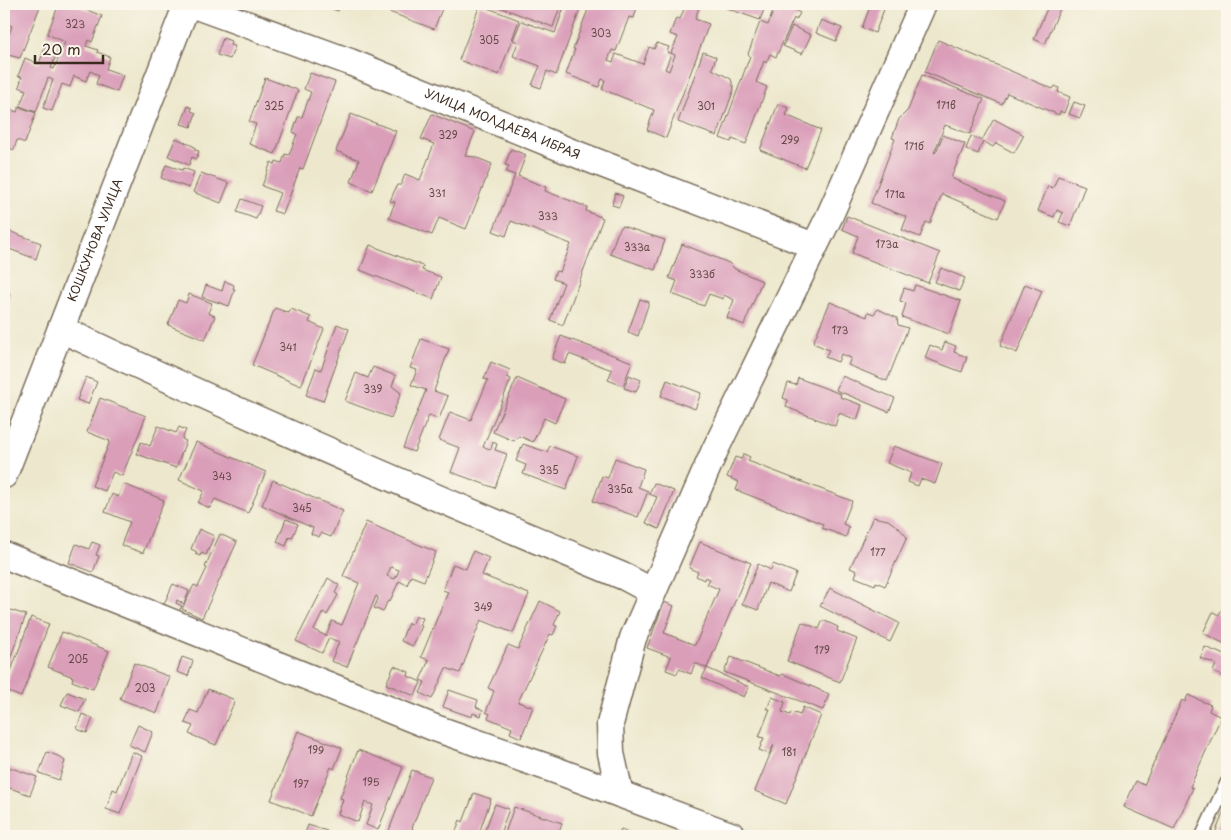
<svg xmlns="http://www.w3.org/2000/svg" width="1231" height="840" font-family="'Playpen Sans',sans-serif">
<style>
.building{fill:#da9eb9;fill-rule:evenodd}
.lines{fill:none;stroke-linecap:round;stroke-linejoin:round}
.lane-casing{stroke:#796c5b;stroke-width:15}
.street-casing{stroke:#796c5b;stroke-width:29}
.lane{stroke:#fff;stroke-width:12}
.street{stroke:#fff;stroke-width:26}
.labels{text-anchor:middle;stroke-width:4.5;stroke-linejoin:round;paint-order:stroke}
.number-label{font-size:10px;fill:#634745}
.street-label{font-size:12px;fill:#3b2a1e;stroke:#fbf7ec}
</style>
<rect width="100%" height="100%" fill="#fbf7ec"/>
<filter id="ink" filterUnits="userSpaceOnUse"><feTurbulence type="fractalNoise" baseFrequency=".02" numOctaves="2"/><feDisplacementMap in="SourceGraphic" scale="10" xChannelSelector="R" yChannelSelector="G"/><feConvolveMatrix kernelMatrix="1 2 1 2 8 2 1 2 1" color-interpolation-filters="sRGB"/></filter>
<filter id="wash" filterUnits="userSpaceOnUse"><feTurbulence type="fractalNoise" baseFrequency=".0096" numOctaves="4" result="noise"/><feDisplacementMap in="SourceGraphic" scale="20" xChannelSelector="R" yChannelSelector="G"/><feGaussianBlur stdDeviation="1.12" result="paint"/><feColorMatrix in="noise" values="0 0 0 0 0 0 0 0 0 0 0 0 0 0 0 0 0 1.4 0 .05"/><feComposite in="paint" operator="in"/></filter>
<g filter="url(#wash)">
<rect width="100%" height="100%" fill="#ede8cd"/>
<g id="blocks">
<g class="building">
<polygon points="4,4 41,4 20,58 4,54 4,48 12,26 4,23"/>
<polygon points="59,4 72,4 102,16 92,42 88,40 86,46 98,50 97,52 110,57 106,69 123,75 117,92 96,84 99,75 90,71 86,81 74,76 70,87 62,84 52,111 43,108 53,80 48,78 36,112 20,106 26,90 19,87 22,77 18,76 25,58 39,64 46,44 59,48 51,68 54,69 65,42 47,34"/>
<polygon points="318,4 341,4 338,11"/>
<polygon points="386,4 444,4 434,29 384,10"/>
<polygon points="491,4 561,4 553,27"/>
<polygon points="565,4 582,4 556,75 547,71 541,88 532,85 540,66 513,56 518,42 513,40 521,21 555,33"/>
<polygon points="590,4 607,4 617,7 618,4 638,4 634,18 629,17 616,51 612,50 608,60 613,62 616,54 643,64 649,47 654,49 657,43 669,47 667,52 671,54 665,69 669,71 675,55 671,53 678,37 670,34 676,18 680,19 686,4 700,5 695,19 709,24 666,138 647,130 654,110 602,89 605,80 602,79 599,87 566,74 575,49 573,49"/>
<polygon points="728,4 766,4 760,20 726,8"/>
<polygon points="775,4 794,4 792,8 800,13 796,20 794,18 776,57 770,54 766,63 764,61 756,82 767,87 746,144 732,139 731,142 720,138 750,56 748,54 760,22 768,25 774,9 779,10 779,6"/>
<polygon points="871,4 886,4 875,33 862,28"/>
<polygon points="1049,4 1062,4 1045,44 1034,39"/>
<polygon points="480,5 519,20 499,75 459,60"/>
<polygon points="821,20 842,28 836,41 816,33"/>
<polygon points="792,26 811,35 802,54 783,46"/>
<polygon points="223,38 231,41 230,45 235,46 230,59 217,55"/>
<polygon points="938,40 1053,89 1055,86 1059,88 1058,92 1070,97 1064,113 1060,111 1059,115 1007,93 1002,104 925,72"/>
<polygon points="703,52 716,57 712,69 731,79 734,89 717,136 678,122"/>
<polygon points="310,73 335,82 303,169 300,168 283,214 273,211 280,193 262,186 271,162 275,164 276,161 282,163 285,154 289,155 297,134 293,132 298,117 302,117 311,92 304,89"/>
<polygon points="922,75 984,99 970,134 945,125 934,153 936,152 943,135 965,144 951,178 1005,201 998,218 942,194 930,224 926,222 920,237 902,230 907,217 871,203 895,139 892,138 899,119 908,110"/>
<polygon points="265,78 298,90 275,154 249,144 256,124 249,122"/>
<polygon points="1074,102 1085,106 1080,118 1069,114"/>
<polygon points="778,104 789,108 786,115 821,130 805,168 760,150"/>
<polygon points="188,106 192,108 191,111 196,113 191,127 181,124"/>
<polygon points="4,107 17,112 19,107 36,113 25,143 17,140 14,150 4,146"/>
<polygon points="351,114 396,131 372,191 351,182 359,160 336,151"/>
<polygon points="432,114 475,132 465,156 475,157 492,164 466,229 439,218 432,235 389,218 395,202 390,201 397,185 401,185 405,174 420,180 434,144 421,139"/>
<polygon points="994,119 1024,135 1014,153 996,143 993,147 983,141 978,154 966,149 971,136 982,140"/>
<polygon points="176,138 195,147 195,150 199,151 196,159 192,157 189,165 168,156"/>
<polygon points="511,149 526,155 518,176 546,187 545,191 587,207 586,211 603,218 563,325 550,320 564,283 553,279 556,271 560,272 571,244 511,221 506,236 493,231 515,175 506,172 509,166 505,165"/>
<polygon points="166,165 182,170 183,168 194,172 189,188 161,178"/>
<polygon points="201,173 229,183 221,203 193,192"/>
<polygon points="1058,176 1085,186 1070,226 1059,222 1063,213 1057,210 1054,217 1038,211 1048,186 1053,188"/>
<polygon points="615,193 623,196 619,207 612,205"/>
<polygon points="242,199 261,206 256,219 237,212"/>
<polygon points="847,216 940,253 928,283 852,253 858,236 842,229"/>
<polygon points="622,226 665,240 655,270 610,254 617,234"/>
<polygon points="6,230 41,243 36,259 4,247 4,237"/>
<polygon points="682,244 729,263 735,269 762,281 744,325 727,318 734,300 724,295 723,299 709,294 704,306 672,294 677,281 669,278"/>
<polygon points="370,245 423,266 422,270 441,277 433,299 360,270"/>
<polygon points="941,268 965,278 959,291 935,282"/>
<polygon points="225,281 234,285 233,289 235,289 229,306 202,297 206,285 222,291"/>
<polygon points="1025,284 1042,291 1017,353 1000,346"/>
<polygon points="915,285 961,301 949,334 902,317 906,303 900,301 904,288 913,291"/>
<polygon points="4,290 10,293 4,308"/>
<polygon points="189,294 212,303 208,313 215,316 205,340 168,325 178,300 186,303"/>
<polygon points="640,299 649,302 638,336 628,332"/>
<polygon points="830,302 867,317 868,312 874,314 878,309 897,318 898,325 908,328 887,381 848,365 851,358 841,354 838,362 825,357 829,350 813,343"/>
<polygon points="275,308 289,313 291,309 311,317 309,322 324,329 301,386 252,365"/>
<polygon points="337,324 349,329 323,401 306,395 316,368 321,370"/>
<polygon points="561,336 632,362 623,386 608,380 612,370 569,354 565,364 552,359"/>
<polygon points="421,339 449,349 434,391 448,396 439,419 429,415 414,452 403,448 426,390 411,385 417,370 410,368"/>
<polygon points="945,342 956,346 954,352 967,357 962,372 925,358 930,345 942,350"/>
<polygon points="491,362 510,370 507,377 511,379 483,447 491,449 493,442 497,444 495,450 507,454 495,488 451,472 460,448 439,440 450,412 471,420 488,380 484,379"/>
<polygon points="373,367 396,376 392,386 401,393 391,418 345,401 356,373 368,378"/>
<polygon points="629,375 641,380 636,392 624,388"/>
<polygon points="842,376 895,398 889,412 836,390"/>
<polygon points="86,377 97,382 88,404 77,400"/>
<polygon points="517,378 565,399 555,423 544,418 533,442 519,436 514,441 493,432"/>
<polygon points="798,378 841,394 840,397 862,405 857,420 839,413 835,426 786,407 788,400 783,398 788,383 796,385"/>
<polygon points="667,380 701,393 695,409 661,396"/>
<polygon points="100,398 146,416 122,476 113,472 105,491 92,486 110,441 87,432"/>
<polygon points="158,426 176,433 179,427 186,430 182,439 186,441 176,468 137,454 141,442 150,446"/>
<polygon points="196,442 266,472 248,513 215,499 210,508 198,503 204,491 179,480"/>
<polygon points="523,444 547,452 550,446 578,456 566,490 523,474 526,465 516,461"/>
<polygon points="894,446 942,464 935,484 921,479 918,486 908,482 911,473 887,463"/>
<polygon points="744,454 750,457 748,461 852,501 843,524 849,527 846,537 822,528 823,524 736,490 739,482 727,477 735,457 741,459"/>
<polygon points="615,458 644,469 638,487 648,491 638,517 593,501 602,476 608,478"/>
<polygon points="273,480 343,511 331,537 321,533 319,537 311,534 313,528 262,505"/>
<polygon points="654,483 674,491 659,529 646,523 657,497 649,494"/>
<polygon points="123,484 164,500 143,553 121,545 130,522 105,512 112,494 118,497"/>
<polygon points="873,517 888,520 899,528 907,537 885,586 876,582 875,585 855,577 857,571 850,568"/>
<polygon points="286,519 298,524 292,538 289,537 286,546 277,542"/>
<path d="M366,522L436,552L424,581L411,576L407,585L399,581L390,601L387,602L383,612L374,608L378,599V597L376,596L347,667L331,661L339,642L329,638L322,653L296,641L328,578L339,585L335,593L338,595L327,615L323,612L314,630L326,636L332,621L342,625L359,583L343,576ZM391,567L399,570L395,579L387,576Z"/>
<polygon points="199,529 214,536 206,555 201,553 200,556 195,554 197,552 191,549"/>
<polygon points="220,534 237,542 202,618 182,609 194,585 198,587 207,568 205,567"/>
<polygon points="92,542 100,545 96,555 99,556 93,572 69,563 76,544 89,549"/>
<polygon points="700,542 751,563 707,668 695,663 691,674 679,669 677,674 666,670 671,657 647,648 664,602 674,606 664,633 695,645 719,589 707,584 710,579 705,577 704,580 696,576 698,572 689,568"/>
<polygon points="473,551 489,558 482,575 529,594 513,633 481,620 460,673 446,668 432,699 420,693 425,682 420,680 429,660 421,657 448,592 443,590 453,564 466,569"/>
<polygon points="758,564 771,570 773,564 796,573 789,592 768,583 758,610 742,604"/>
<polygon points="173,584 189,591 184,604 177,600 176,603 182,606 179,611 164,604"/>
<polygon points="830,588 899,623 890,642 820,606"/>
<polygon points="540,601 560,611 554,625 557,626 553,635 550,634 518,702 533,707 521,738 510,733 512,728 488,718 490,714 486,712 494,691 488,688 508,645 518,649"/>
<polygon points="4,608 26,615 8,664 4,663"/>
<polygon points="1222,609 1227,610 1227,645 1203,633 1213,612 1219,615"/>
<polygon points="416,616 423,618 420,625 422,626 413,646 401,641 408,623 412,625"/>
<polygon points="31,617 49,624 21,697 4,690"/>
<polygon points="823,620 838,627 837,631 857,639 840,682 787,661 802,622 819,629"/>
<polygon points="62,632 109,651 93,689 72,681 73,677 48,667"/>
<polygon points="1205,647 1227,656 1227,678 1213,672 1216,664 1200,658"/>
<polygon points="182,657 193,661 188,676 177,672"/>
<polygon points="731,657 780,676 783,674 829,694 823,710 724,672"/>
<polygon points="134,663 170,677 157,713 120,699"/>
<polygon points="394,666 409,672 408,676 421,682 415,696 386,684"/>
<polygon points="707,668 749,687 744,697 702,678"/>
<polygon points="208,689 235,700 216,745 189,734 193,726 185,723 190,710 198,713"/>
<polygon points="449,690 478,700 476,707 483,710 481,716 473,713 472,717 443,707"/>
<polygon points="67,692 85,699 79,712 61,705"/>
<polygon points="1188,695 1211,705 1209,711 1221,717 1190,787 1193,788 1174,829 1124,807 1136,781 1144,785 1182,700 1185,702"/>
<polygon points="772,697 785,702 782,712 790,715 791,712 800,715 803,707 821,715 786,804 755,791 774,745 769,754 759,750 764,738 759,737 770,709 767,709"/>
<polygon points="82,714 93,718 87,733 77,729"/>
<polygon points="138,725 153,732 145,752 129,745"/>
<polygon points="298,731 342,748 334,769 331,767 311,816 271,800"/>
<polygon points="358,750 403,767 378,830 366,825 373,805 365,802 358,822 338,814 343,799 340,798"/>
<polygon points="47,752 58,756 65,761 59,780 39,773"/>
<polygon points="132,752 142,756 120,814 106,809 113,789 117,791"/>
<polygon points="6,766 37,777 30,795 4,786 4,773"/>
<polygon points="412,770 431,777 412,828 413,829 411,836 387,836"/>
<polygon points="474,793 491,799 478,836 454,836 460,820 463,822"/>
<polygon points="495,804 509,809 499,836 483,836"/>
<polygon points="514,807 562,823 558,836 504,836"/>
<polygon points="1224,811 1227,812 1227,836 1214,836"/>
<polygon points="308,825 327,831 325,836 304,836"/>
<polygon points="621,829 634,834 633,836 618,836"/>
</g>
</g>
</g>
<g filter="url(#ink)">
<use href="#blocks" fill-opacity="0" stroke="#796c5b" stroke-width="1"/>
<g class="lines">
<g class="lane-casing">
<polyline id="lane" points="1202,836 1227,782"/>
</g>
<g class="street-casing">
<g id="street">
<path id="s1" d="M191,4L350,62L571,152L814,246"/>
<path d="M61,329C246,417 435,498 625,577L653,592"/>
<path id="s2" d="M4,475L187,4"/>
<polyline points="4,555 435,728 555,770 733,836"/>
<polyline points="620,794 611,753 610,724 633,638 715,450 829,217 923,4"/>
</g>
</g>
<use href="#lane" class="lane"/>
<use href="#street" class="street"/>
</g>
</g>
<g class="labels">
<g class="number-label">
<text x="75" y="28">323</text>
<text x="601" y="37">303</text>
<text x="489" y="44">305</text>
<text x="946" y="109">171в</text>
<text x="274" y="110">325</text>
<text x="706" y="110">301</text>
<text x="448" y="139">329</text>
<text x="790" y="144">299</text>
<text x="914" y="150">171б</text>
<text x="437" y="197">331</text>
<text x="895" y="198">171а</text>
<text x="548" y="220">333</text>
<text x="887" y="248">173а</text>
<text x="637" y="251">333а</text>
<text x="702" y="278">333б</text>
<text x="840" y="334">173</text>
<text x="288" y="351">341</text>
<text x="373" y="393">339</text>
<text x="549" y="474">335</text>
<text x="222" y="480">343</text>
<text x="620" y="493">335а</text>
<text x="302" y="512">345</text>
<text x="878" y="556">177</text>
<text x="483" y="611">349</text>
<text x="822" y="654">179</text>
<text x="78" y="663">205</text>
<text x="145" y="692">203</text>
<text x="316" y="754">199</text>
<text x="789" y="756">181</text>
<text x="371" y="786">195</text>
<text x="301" y="788">197</text>
</g>
<g class="street-label">
<text dy="4" stroke="none"><textPath href="#s1" startOffset="334">УЛИЦА МОЛДАЕВА ИБРАЯ</textPath></text>
<text dy="4" stroke="none"><textPath href="#s2" startOffset="252">КОШКУНОВА УЛИЦА</textPath></text>
</g>
</g>
<rect width="1231" height="840" fill="none" stroke="#fbf7ec" stroke-width="20"/>
<path d="M35 55v8h68v-8" fill="none" stroke="#3b2a1e" stroke-width="2.5"/>
<text x="42" y="55" font-size="15" fill="#3b2a1e" stroke="#fbf7ec" stroke-width="4" paint-order="stroke">20 m</text>
</svg>
